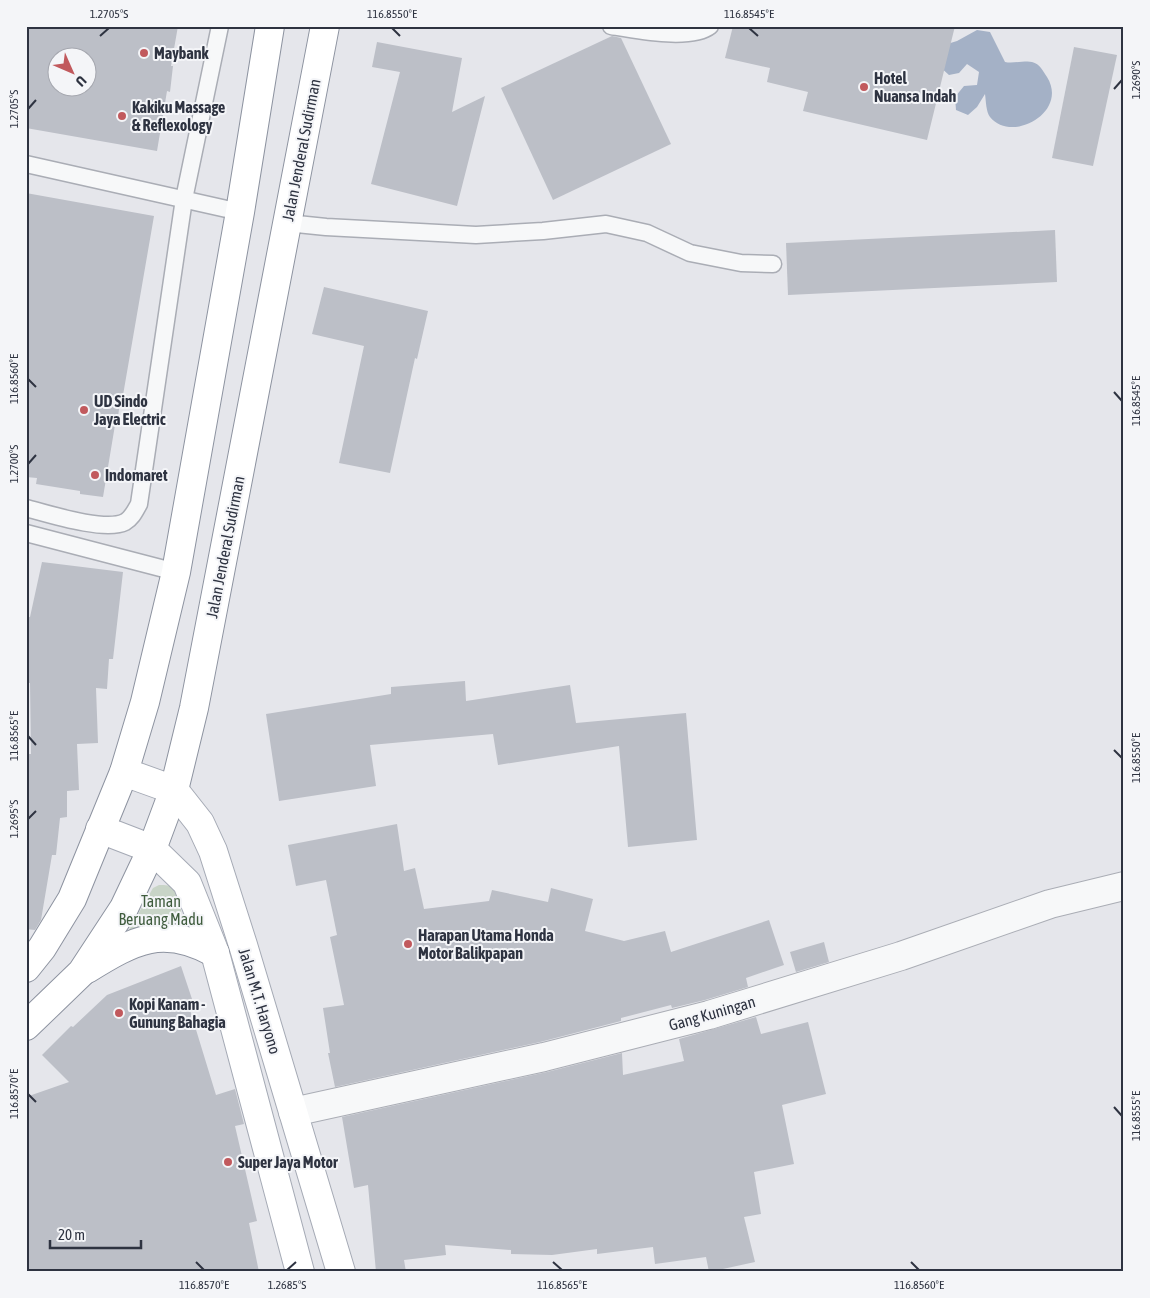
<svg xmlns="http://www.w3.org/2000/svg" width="1150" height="1298" font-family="'Asap Condensed',sans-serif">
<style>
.green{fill:#c8d4c7}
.water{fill:#a4b1c6}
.building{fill:#bcbfc7;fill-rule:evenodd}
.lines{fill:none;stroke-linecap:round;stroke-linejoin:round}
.lane-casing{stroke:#aaadb5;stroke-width:19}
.street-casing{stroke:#aaadb5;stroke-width:30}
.primary-casing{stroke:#a5aab5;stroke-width:30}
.highway-casing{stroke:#8d93a0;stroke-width:30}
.lane{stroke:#f7f8f9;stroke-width:16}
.street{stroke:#f7f8f9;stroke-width:28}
.primary{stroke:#fff;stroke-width:28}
.highway{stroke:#fff;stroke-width:28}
.ticks{fill:none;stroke:#2e3341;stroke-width:2}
.poi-dot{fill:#c1595d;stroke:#f4f5f8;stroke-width:2}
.labels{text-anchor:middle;stroke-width:4;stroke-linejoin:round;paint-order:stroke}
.poi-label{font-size:16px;font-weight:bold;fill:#2e3341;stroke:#f4f5f8;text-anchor:start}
.street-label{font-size:16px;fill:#2e3341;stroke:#f4f5f8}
.park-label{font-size:16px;fill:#3f5c3d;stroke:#f4f5f8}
.neatline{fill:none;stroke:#2e3341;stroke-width:2}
.ticks-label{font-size:12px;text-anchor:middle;fill:#2e3341}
</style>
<rect width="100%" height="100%" fill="#e5e6eb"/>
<path class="green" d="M159,885C165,885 171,885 175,889C181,897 182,921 183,931L125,937L153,888Z"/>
<path class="water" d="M977,30L990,32L1005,62C1013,64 1026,60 1032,62C1040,64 1043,71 1047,77C1069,112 1012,144 990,117C986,112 986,101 985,94L977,107L968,115L956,110L955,97L964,86L977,85L979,72L967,64L959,73L949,75L939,66L944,45L957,41Z"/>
<g class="building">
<path d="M26,26H178L171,66H173L170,92L167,91L157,151L26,128ZM58,58H88V88H58Z"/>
<polygon points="733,26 955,26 927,140 803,111 808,92 767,82 770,68 725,58"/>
<polygon points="612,36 621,38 671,144 553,200 501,88"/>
<polygon points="377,42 462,58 452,112 485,96 457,206 371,184 400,72 372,67"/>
<polygon points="1074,47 1117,55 1093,166 1052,158"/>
<polygon points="26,193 154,216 122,401 120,401 117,425 115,425 103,497 80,494 80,491 36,484 37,478 26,477"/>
<polygon points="1055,230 1057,282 788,295 786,243"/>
<polygon points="324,287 428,311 417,359 415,358 390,473 339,463 364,346 312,334"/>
<polygon points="42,562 123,572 113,659 109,659 107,689 96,688 98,743 77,744 79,790 67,791 67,817 60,818 56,855 52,855 41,920 35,930 26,929 26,754 31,754 30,683 26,683 26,617 30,617"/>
<polygon points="465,681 466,701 570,685 576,723 686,713 697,840 628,847 619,746 498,765 493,734 370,745 376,786 279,801 266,714 391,694 391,687"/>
<polygon points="397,824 404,871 415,868 424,909 489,901 492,890 548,902 551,888 593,899 585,931 624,941 665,931 671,952 769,920 784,965 746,978 748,987 705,1000 672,1008 671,1005 621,1018 621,1021 540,1042 335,1087 328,1053 330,1053 323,1008 344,1005 330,937 337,935 326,880 296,886 288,845"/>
<polygon points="824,942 829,962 796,972 790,952"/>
<polygon points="181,966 195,1008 190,1010 216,1095 235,1089 244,1124 235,1126 257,1221 249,1223 259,1272 26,1272 26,1097 69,1082 42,1055 71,1026 73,1027 107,995"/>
<polygon points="756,1017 761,1034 808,1022 826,1094 782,1105 794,1164 754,1172 761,1214 744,1217 755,1262 709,1272 706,1257 655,1264 653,1247 597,1254 597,1249 552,1255 511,1254 511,1250 445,1245 446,1255 404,1260 406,1272 376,1272 368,1185 354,1188 342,1117 547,1072 622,1053 623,1075 684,1061 679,1039"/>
</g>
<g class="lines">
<g class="lane-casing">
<g id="lane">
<path d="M611,26C635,30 691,41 710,26"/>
<polyline points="26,164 240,212"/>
<polyline points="287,223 326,227 476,235 543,231 606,224 647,233 690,253 741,263 773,264"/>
<path d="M26,508C49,514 105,532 125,522C132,518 135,511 139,504L184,199L220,26"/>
<polyline points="26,533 176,572"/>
</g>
</g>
<g class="street-casing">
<polyline id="street" points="293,1112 544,1057 709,1015 901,956 1050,904 1124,886"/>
</g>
<g class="primary-casing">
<g id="primary">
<polyline points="124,772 174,790 200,823 213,851 243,945 341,1272"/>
<polyline points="100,829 152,849 187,883 215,953 300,1272"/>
</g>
</g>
<g class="highway-casing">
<g id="highway">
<polyline points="26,968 42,948 72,899 124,772 145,702 176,572 240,212 270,26"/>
<path d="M87,969C134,940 163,924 215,953"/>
<polyline points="26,1026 82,972 124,908 152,849 174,790 194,708 325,26"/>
</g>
</g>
<use href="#lane" class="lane"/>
<use href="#street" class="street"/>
<use href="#primary" class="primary"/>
<use href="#highway" class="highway"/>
</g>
<path class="ticks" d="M392,28L400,36M749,28L758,36M100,36L109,28M1114,89L1122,80M28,109L36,100M28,379L36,387M1114,392L1122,401M28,464L36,455M28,736L36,745M1114,750L1122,758M28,819L36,811M28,1094L36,1102M1114,1107L1122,1116M196,1262L204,1270M553,1262L562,1270M911,1262L919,1270M287,1270L296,1262"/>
<g class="poi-dot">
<circle cx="144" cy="53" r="5"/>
<circle cx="864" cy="87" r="5"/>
<circle cx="122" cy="116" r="5"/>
<circle cx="84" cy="410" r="5"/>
<circle cx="95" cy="475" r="5"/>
<circle cx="408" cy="944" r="5"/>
<circle cx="119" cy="1013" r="5"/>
<circle cx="228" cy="1162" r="5"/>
</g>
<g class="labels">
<g class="poi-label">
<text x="154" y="59">Maybank</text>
<text x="874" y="84">Hotel<tspan x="874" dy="18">Nuansa Indah</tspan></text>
<text x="132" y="113">Kakiku Massage<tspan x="132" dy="18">&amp; Reflexology</tspan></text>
<text x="94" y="407">UD Sindo<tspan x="94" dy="18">Jaya Electric</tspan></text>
<text x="105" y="481">Indomaret</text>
<text x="418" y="941">Harapan Utama Honda<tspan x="418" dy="18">Motor Balikpapan</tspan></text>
<text x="129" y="1010">Kopi Kanam -<tspan x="129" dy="18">Gunung Bahagia</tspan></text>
<text x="238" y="1168">Super Jaya Motor</text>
</g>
<g class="street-label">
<text transform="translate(301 150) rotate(-79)" y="6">Jalan Jenderal Sudirman</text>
<text transform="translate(225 547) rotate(-79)" y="6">Jalan Jenderal Sudirman</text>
<text transform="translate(260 1001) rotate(73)" y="6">Jalan M.T. Haryono</text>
<text transform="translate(712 1013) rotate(-16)" y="6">Gang Kuningan</text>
</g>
<g class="park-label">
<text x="161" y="907">Taman<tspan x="161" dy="18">Beruang Madu</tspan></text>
</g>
</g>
<rect width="1150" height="1298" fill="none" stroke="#f4f5f8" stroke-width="55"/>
<g transform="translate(72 72) rotate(135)"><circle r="24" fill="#f4f5f8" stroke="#a5a7af"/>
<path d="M0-4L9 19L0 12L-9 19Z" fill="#c1595d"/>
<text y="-8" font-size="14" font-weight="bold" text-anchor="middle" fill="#2e3341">U</text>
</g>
<path d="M50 1240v8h91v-8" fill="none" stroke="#2e3341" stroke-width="2.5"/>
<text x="58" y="1240" font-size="15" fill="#2e3341" stroke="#f4f5f8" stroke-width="4" paint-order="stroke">20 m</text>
<rect x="28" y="28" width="1094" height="1242" class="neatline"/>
<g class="ticks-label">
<text x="109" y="18">1.2705°S</text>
<text x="392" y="18">116.8550°E</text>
<text x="749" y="18">116.8545°E</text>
<text transform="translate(1136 80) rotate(-90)" y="4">1.2690°S</text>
<text transform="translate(14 109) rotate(-90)" y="4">1.2705°S</text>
<text transform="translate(14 379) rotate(-90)" y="4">116.8560°E</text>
<text transform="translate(1136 401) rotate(-90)" y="4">116.8545°E</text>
<text transform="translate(14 464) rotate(-90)" y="4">1.2700°S</text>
<text transform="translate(14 736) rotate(-90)" y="4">116.8565°E</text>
<text transform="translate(1136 758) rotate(-90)" y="4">116.8550°E</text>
<text transform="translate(14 819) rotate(-90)" y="4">1.2695°S</text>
<text transform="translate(14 1094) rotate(-90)" y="4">116.8570°E</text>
<text transform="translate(1136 1116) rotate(-90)" y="4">116.8555°E</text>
<text x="204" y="1289">116.8570°E</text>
<text x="287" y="1289">1.2685°S</text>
<text x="562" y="1289">116.8565°E</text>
<text x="919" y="1289">116.8560°E</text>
</g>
</svg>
